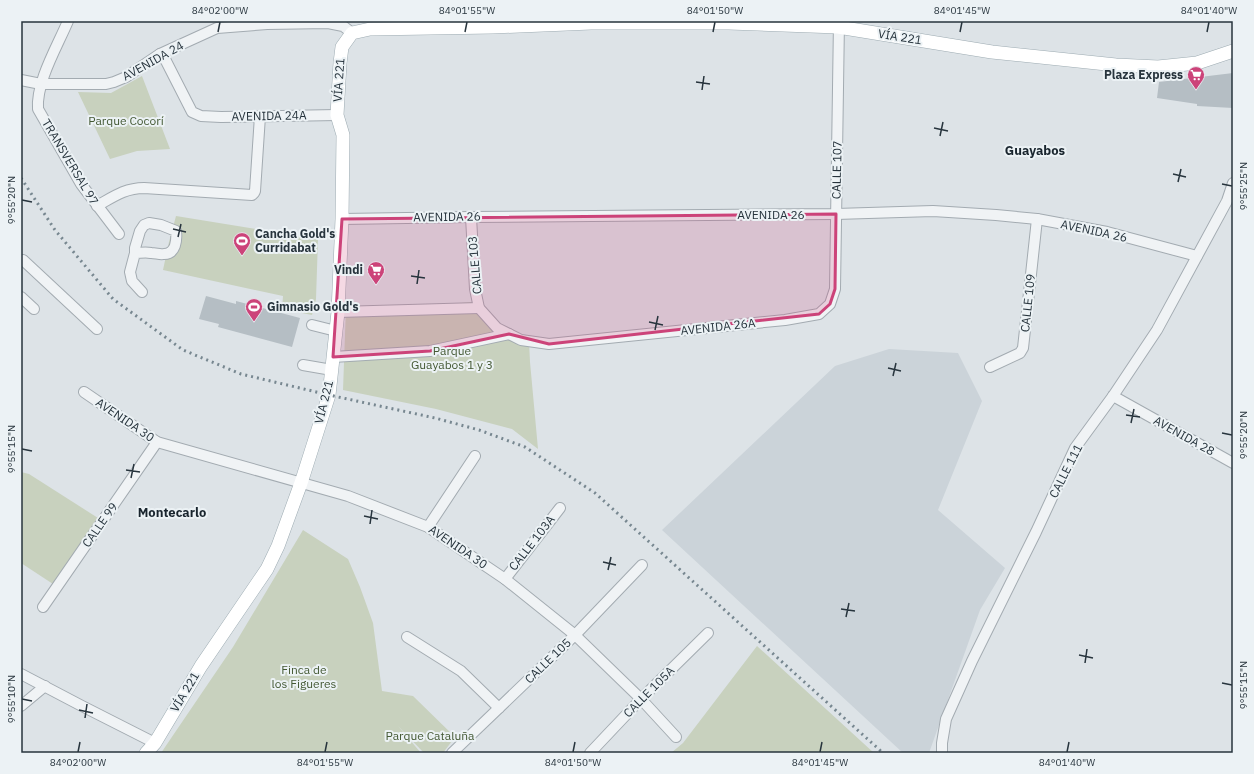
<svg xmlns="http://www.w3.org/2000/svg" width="1254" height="774" font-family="'IBM Plex Sans',sans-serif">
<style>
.built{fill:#cbd3d9}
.green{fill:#c8d1be}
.building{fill:#b5bec4}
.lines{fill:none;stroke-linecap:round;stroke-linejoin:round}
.minor-casing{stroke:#a3abb1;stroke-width:12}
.major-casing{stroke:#9dabb2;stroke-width:14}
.minor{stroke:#f0f3f5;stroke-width:10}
.major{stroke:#fff;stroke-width:13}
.rail{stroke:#778790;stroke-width:3;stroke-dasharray:2 4;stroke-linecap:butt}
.marked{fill:#cc4379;fill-opacity:0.2;stroke:#cc4379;stroke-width:3;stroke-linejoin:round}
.ticks{fill:none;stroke:#27343d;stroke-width:1.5}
.labels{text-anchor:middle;stroke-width:4;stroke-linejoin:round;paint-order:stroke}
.street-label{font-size:12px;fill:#27343d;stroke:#ecf2f5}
.poi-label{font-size:12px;font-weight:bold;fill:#27343d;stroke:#ecf2f5;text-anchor:end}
.park-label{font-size:12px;fill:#445934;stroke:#ecf2f5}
.neighbourhood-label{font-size:13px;font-weight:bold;fill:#19252e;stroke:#ecf2f5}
.neatline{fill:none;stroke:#27343d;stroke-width:1.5}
.ticks-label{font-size:10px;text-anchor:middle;fill:#27343d}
</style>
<rect width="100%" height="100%" fill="#dde3e7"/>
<polygon class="built" points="889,349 958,353 982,401 938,510 1005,568 980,610 929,753 903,753 662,530 835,366"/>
<g class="green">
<polygon points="142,76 170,149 137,151 110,159 78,92 111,93"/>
<polygon points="176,216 318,239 316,299 312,315 282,309 283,296 163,270 169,242"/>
<polygon points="475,302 494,324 529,341 530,362 538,449 512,429 436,409 343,390 346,307 413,306"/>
<polygon points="21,472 29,474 98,518 53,584 21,563"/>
<polygon points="303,530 348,559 360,587 373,623 382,691 413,696 455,737 443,753 424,753 398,726 421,753 161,753 233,647"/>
<polygon points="757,646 874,753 671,753 683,743"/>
</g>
<g class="building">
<polygon points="1233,73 1233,108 1197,106 1197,104 1157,98 1159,82"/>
<polygon points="206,296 236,304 236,301 300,318 292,347 218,327 219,324 199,319"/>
</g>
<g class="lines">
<g class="minor-casing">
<g id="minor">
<path d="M68,21C57,47 36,82 38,109L81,184L119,234"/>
<polyline points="160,54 166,61 192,112 201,116 221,117 337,115"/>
<polyline points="21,80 41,84 106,84 114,82 126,77 160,54 217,28 267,24 328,23 343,26 352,33"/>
<path d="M97,206C113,197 125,188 144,188L252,195L254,193L255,191L260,116"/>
<polyline points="471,217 475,289 479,308 497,328 521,340 549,344 785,320 819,314 830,304 835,289 839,21"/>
<polyline points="342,219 471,217 836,214 933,211 996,215 1037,219 1107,232 1197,256"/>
<path d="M135,253C140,253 146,252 151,253C156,253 160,255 164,254C176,254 177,240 176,231L161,225L149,223L144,225L140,231L135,248V253L130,272L132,281L142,292"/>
<polyline points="21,261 23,260 97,329"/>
<polyline points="21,297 34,309"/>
<polyline points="338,312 479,308"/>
<polyline points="312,325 336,331"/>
<polyline points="333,357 430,351 509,334"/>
<polyline points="303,365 332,370"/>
<polyline points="990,367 1020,353 1023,348 1037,219"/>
<polyline points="84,392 157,442 348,496 428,527 505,579 575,635 641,699 676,737"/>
<polyline points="1113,396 1233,463"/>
<polyline points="428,527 475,456"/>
<polyline points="505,579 560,508"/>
<polyline points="43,607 157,442"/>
<polyline points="407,637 461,671 499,708"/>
<polyline points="21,674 82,706 155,743"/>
<polyline points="21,706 45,686"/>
<polyline points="452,753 575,635 642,565"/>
<polyline points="590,753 641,699 708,633"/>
<polyline points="942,753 942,743 946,719 972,661 1036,532 1075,448 1113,396 1157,330 1227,201 1233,183"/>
</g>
</g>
<g class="major-casing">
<polyline id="major" points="146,753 155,743 201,666 267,569 278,546 301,483 329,395 338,312 342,219 343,135 337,115 340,63 342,47 352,33 370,29 493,27 591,23 729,23 838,27 992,52 1116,65 1158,67 1197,63 1233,51"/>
</g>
<use href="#minor" class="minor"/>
<use href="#major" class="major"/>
<polyline class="rail" points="21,178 55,230 113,299 183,350 241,374 329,395 435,418 479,430 525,447 595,493 883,753"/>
</g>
<path class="marked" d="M836,214L835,289L830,304L819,314L549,344L509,334L430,351L333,357L342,219Z"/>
<path class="ticks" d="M218,32L220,22M465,32L467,22M713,32L715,22M960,32L962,22M1207,32L1209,22M696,82L710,84M702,90L704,76M934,128L948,131M940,136L943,122M1173,174L1186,177M1178,182L1181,169M1222,184L1232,186M22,200L32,202M173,229L186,232M178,237L181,224M411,276L425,278M417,284L419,270M649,322L663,325M655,330L658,316M888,368L901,371M893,376L896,363M1126,415L1140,417M1131,423L1134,409M1222,433L1232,435M22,449L32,451M126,470L140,472M131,478L134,464M364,516L378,519M370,524L372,510M603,562L616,565M608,570L611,557M841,609L855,611M846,617L849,603M1079,655L1093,658M1085,663L1087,649M1222,683L1232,685M22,699L32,701M79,710L93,713M85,718L87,704M78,752L80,742M325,752L327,742M573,752L575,742M820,752L822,742M1067,752L1069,742"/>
<defs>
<g id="supermarket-pin" transform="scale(0.9)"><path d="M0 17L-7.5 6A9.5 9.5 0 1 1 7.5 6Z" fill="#cc4379" stroke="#ecf2f5"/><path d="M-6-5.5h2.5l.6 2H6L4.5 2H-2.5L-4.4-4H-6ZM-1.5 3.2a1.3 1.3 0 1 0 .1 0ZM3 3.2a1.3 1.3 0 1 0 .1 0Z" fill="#fff"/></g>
<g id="stadium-pin" transform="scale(0.9)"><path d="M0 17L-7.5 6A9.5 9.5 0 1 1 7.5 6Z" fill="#cc4379" stroke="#ecf2f5"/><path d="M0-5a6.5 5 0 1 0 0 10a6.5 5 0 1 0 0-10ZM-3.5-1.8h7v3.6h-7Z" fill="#fff"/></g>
</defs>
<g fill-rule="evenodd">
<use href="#supermarket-pin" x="1196" y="75"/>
<use href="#stadium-pin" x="242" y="241"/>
<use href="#supermarket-pin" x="376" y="270"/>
<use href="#stadium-pin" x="254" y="307"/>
</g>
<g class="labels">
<g class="street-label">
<text transform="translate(900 37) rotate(9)" y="4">VÍA 221</text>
<text transform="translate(153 61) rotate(-29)" y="4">AVENIDA 24</text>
<text transform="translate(339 80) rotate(-86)" y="4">VÍA 221</text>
<text transform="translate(269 116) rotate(-1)" y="4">AVENIDA 24A</text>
<text transform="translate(70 162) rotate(59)" y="4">TRANSVERSAL 97</text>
<text transform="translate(837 170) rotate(-89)" y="4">CALLE 107</text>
<text x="771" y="219">AVENIDA 26</text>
<text transform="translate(447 217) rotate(-1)" y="4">AVENIDA 26</text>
<text transform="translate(1094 231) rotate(12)" y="4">AVENIDA 26</text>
<text transform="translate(475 265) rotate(-95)" y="4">CALLE 103</text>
<text transform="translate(1028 303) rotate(-84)" y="4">CALLE 109</text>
<text transform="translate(718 327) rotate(-6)" y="4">AVENIDA 26A</text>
<text transform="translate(324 402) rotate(-76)" y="4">VÍA 221</text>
<text transform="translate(125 420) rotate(34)" y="4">AVENIDA 30</text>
<text transform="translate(1184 436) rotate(29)" y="4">AVENIDA 28</text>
<text transform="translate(1066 471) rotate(-63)" y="4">CALLE 111</text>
<text transform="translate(100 525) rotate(-55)" y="4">CALLE 99</text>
<text transform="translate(532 543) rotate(-52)" y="4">CALLE 103A</text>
<text transform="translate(458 547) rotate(34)" y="4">AVENIDA 30</text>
<text transform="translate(548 661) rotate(-44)" y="4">CALLE 105</text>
<text transform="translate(185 692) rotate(-59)" y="4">VÍA 221</text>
<text transform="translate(649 692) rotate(-45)" y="4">CALLE 105A</text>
</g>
<g class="poi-label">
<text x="1183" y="79">Plaza Express</text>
<text x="255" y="238" text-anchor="start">Cancha Gold's<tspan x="255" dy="14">Curridabat</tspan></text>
<text x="363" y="274">Vindi</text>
<text x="267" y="311" text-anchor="start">Gimnasio Gold's</text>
</g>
<g class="park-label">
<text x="126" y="125">Parque Cocorí</text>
<text x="452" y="355">Parque<tspan x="452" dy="14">Guayabos 1 y 3</tspan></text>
<text x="304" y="674">Finca de<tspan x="304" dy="14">los Figueres</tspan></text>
<text x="430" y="740">Parque Cataluña</text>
</g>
<g class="neighbourhood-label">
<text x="1035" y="155">Guayabos</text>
<text x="172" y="517">Montecarlo</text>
</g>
</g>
<rect width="1254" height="774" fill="none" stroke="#ecf2f5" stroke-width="44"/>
<rect x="22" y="22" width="1210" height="730" class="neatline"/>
<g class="ticks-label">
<text x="220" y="14">84°02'00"W</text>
<text x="467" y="14">84°01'55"W</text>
<text x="715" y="14">84°01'50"W</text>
<text x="962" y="14">84°01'45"W</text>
<text x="1209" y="14">84°01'40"W</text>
<text transform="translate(1243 186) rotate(-90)" y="4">9°55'25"N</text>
<text transform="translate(11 200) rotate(-90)" y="4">9°55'20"N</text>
<text transform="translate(1243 435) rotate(-90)" y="4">9°55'20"N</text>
<text transform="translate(11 449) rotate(-90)" y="4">9°55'15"N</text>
<text transform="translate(1243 685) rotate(-90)" y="4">9°55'15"N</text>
<text transform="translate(11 699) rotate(-90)" y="4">9°55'10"N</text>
<text x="78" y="766">84°02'00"W</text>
<text x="325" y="766">84°01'55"W</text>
<text x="573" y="766">84°01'50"W</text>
<text x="820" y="766">84°01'45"W</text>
<text x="1067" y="766">84°01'40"W</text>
</g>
</svg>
